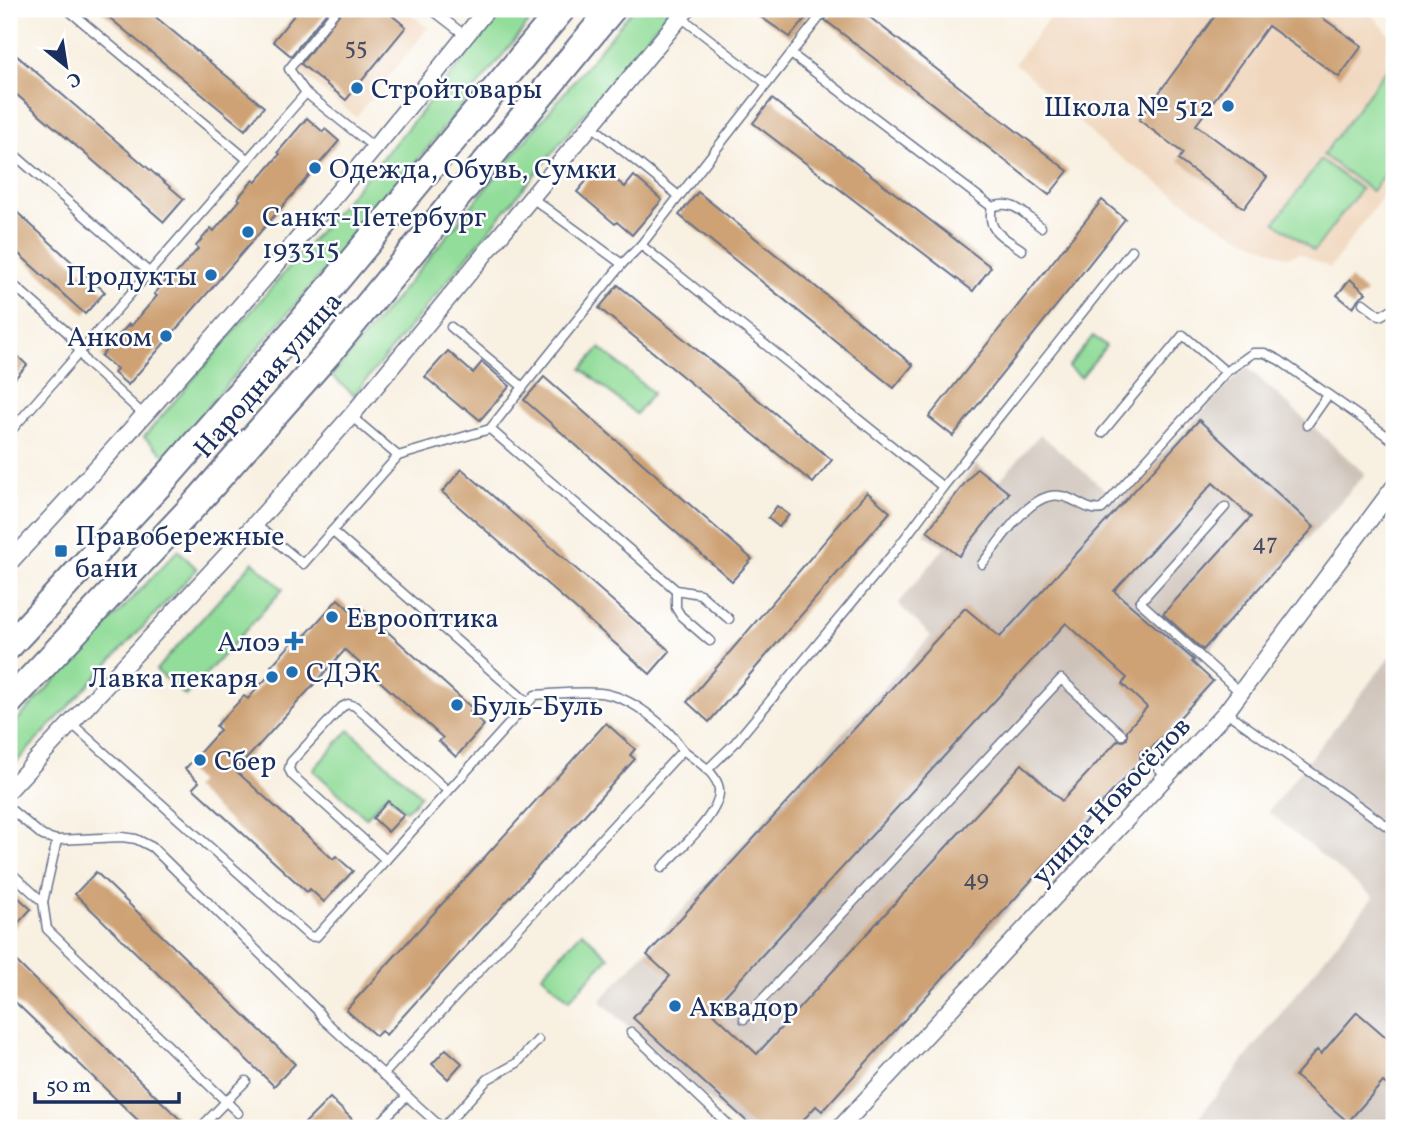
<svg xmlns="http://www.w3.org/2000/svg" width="1403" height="1137" font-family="Vollkorn,serif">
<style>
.built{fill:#f0d6bc}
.industrial{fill:#cec2b9}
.green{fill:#93dd9a;stroke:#57867c;stroke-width:2}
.building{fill:#cea274;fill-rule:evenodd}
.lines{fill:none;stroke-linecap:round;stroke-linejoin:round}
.service-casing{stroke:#68738c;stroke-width:11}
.minor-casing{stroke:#68738c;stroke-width:19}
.primary-casing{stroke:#68738c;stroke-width:30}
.service{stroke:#fff;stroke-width:8}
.minor{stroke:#fff;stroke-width:16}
.primary{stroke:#fff;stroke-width:26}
.poi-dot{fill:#1f6fb2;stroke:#fff;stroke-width:2.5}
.labels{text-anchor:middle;stroke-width:5;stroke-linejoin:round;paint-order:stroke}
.number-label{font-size:24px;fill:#484c64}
.poi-label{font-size:28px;fill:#1b2f5e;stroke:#fff;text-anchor:start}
.street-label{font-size:28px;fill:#1b2f5e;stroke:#fff}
</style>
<rect width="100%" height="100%" fill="#fff"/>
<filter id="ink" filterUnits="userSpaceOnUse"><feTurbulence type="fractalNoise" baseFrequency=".0143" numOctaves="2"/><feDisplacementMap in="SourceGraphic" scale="14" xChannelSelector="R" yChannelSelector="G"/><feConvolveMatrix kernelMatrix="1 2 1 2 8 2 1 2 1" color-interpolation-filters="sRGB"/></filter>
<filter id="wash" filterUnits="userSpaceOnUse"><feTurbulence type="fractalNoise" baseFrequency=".00686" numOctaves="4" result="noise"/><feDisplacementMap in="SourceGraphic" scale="28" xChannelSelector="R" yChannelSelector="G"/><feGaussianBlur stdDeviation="1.57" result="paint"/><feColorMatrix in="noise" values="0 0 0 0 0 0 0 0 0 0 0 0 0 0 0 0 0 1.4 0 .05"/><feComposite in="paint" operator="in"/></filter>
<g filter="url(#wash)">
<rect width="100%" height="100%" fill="#f8f0e1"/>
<g class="built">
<polygon points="344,9 404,9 428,28 356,117 295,68"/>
<polygon points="1056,9 1366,9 1394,39 1394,181 1330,268 1300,253 1286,257 1225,229 1107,148 1015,63"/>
</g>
<g class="industrial">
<polygon points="1246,366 1365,474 1197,664 1214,684 810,1128 741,1128 600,1001 931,636 898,604 945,547 924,534 976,464 999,481 1040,434 1118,501"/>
<polygon points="1394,652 1394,1128 1190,1128 1373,897 1268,812"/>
</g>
<g class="green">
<polygon points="504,9 540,9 399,183 166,456 144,437 417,117"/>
<polygon points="633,9 670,9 354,395 332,376"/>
<polygon points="1388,67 1394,71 1394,161 1372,191 1323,155"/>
<polygon points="1321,160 1361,189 1314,251 1275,222"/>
<polygon points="1093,336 1106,346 1081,377 1068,367"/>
<polygon points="600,348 653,393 636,414 582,369"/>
<polygon points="178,550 197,569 9,770 9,729"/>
<polygon points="253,562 283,589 186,696 156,670"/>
<polygon points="349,730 421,795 406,811 387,794 366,818 313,770"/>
<polygon points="582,932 609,957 569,1000 542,975"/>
</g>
<g id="blocks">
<g class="building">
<polygon points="99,9 146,9 264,107 245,130"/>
<polygon points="299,9 329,9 291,56 273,41"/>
<polygon points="343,9 384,9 406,27 346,100 301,64"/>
<polygon points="749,9 818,9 815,12 812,10 790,37"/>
<polygon points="832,9 859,9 1068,171 1049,195 825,20"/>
<polygon points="1220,9 1310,9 1362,46 1339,77 1268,26 1196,125 1267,177 1244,208 1178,160 1183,153 1139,120"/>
<polygon points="9,49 184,199 164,222 9,88"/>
<polygon points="772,99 991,267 973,291 753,123"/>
<polygon points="307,118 323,132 325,129 339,141 128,385 114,373 117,369 101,356 129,324 131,326 157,296 154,294 170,276 172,278 198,249 196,246 211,228 214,231 240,200 238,198 253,180 256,182 280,154 278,152"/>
<polygon points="599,166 625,187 634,176 662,200 632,235 617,222 615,224 577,192"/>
<polygon points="698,192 913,365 894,388 679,215"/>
<polygon points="1102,200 1125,219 953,436 929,417"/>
<polygon points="9,205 105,292 85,314 9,245"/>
<polygon points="1350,279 1366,293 1358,299 1353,308 1337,295"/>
<polygon points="618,285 832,460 813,483 599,308"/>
<polygon points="9,348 27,365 9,385"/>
<polygon points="448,351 473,373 482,362 510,386 480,420 464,407 463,409 425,377"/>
<polygon points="544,377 752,559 732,581 524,400"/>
<path d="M1199,420L1314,527L1203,650L1163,614L1251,517L1213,483L1114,591L1194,660L1192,662L1213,681L1149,751L1144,750L1140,752V761L822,1111L816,1106L796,1128H754L633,1018L670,976L647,955L965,608L1000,637ZM1066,623L1127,678L1122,684L1147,707L1127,730V739L1123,741L1118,740L1062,801L1022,764L757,1054L711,1011Z"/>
<polygon points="977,468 1009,493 959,556 927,531"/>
<polygon points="462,469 670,651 650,674 442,492"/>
<polygon points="867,492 890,512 709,722 687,702"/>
<polygon points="777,506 789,515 779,527 768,518"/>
<polygon points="338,599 352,612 358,605 473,709 470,712 484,725 456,757 439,741 443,738 345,650 249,756 236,771 333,859 336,856 353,871 324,902 310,889 307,892 193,788 199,782 185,769 220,730 216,726 244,696 248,699 274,670 271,666 299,635 303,638"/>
<polygon points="606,723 635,749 630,755 635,759 386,1035 381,1031 376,1036 346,1010"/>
<polygon points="388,801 404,815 388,832 373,818"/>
<polygon points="96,872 295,1064 274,1086 75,894"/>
<polygon points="9,889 31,909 9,933"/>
<polygon points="9,954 30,975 189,1128 146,1128 9,996"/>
<polygon points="1357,1012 1394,1044 1394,1091 1383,1082 1348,1122 1295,1076 1317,1050 1321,1054"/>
<polygon points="446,1049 462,1063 448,1079 432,1064"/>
<polygon points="330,1098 352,1119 342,1128 300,1128"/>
</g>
</g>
</g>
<g filter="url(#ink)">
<use href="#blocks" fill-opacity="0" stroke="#68738c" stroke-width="2"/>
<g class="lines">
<g class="service-casing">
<g id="service">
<polyline points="67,9 248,160"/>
<polyline points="337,9 289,69 306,93 375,148"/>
<polyline points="431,9 466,36"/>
<polyline points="681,17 767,84"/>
<path d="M791,54L992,207C1014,199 1024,214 1041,227"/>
<polyline points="592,126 679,196"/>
<polyline points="9,150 150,273"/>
<polyline points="532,198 622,264 641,245 943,487"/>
<path d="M992,207C986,232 1004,237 1022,250"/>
<polyline points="641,245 826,9"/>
<polyline points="9,281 68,333 86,362 145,416"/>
<polyline points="1363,303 1380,316 1394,308"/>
<polyline points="451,327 523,387 490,429"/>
<polyline points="523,387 622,264"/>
<polyline points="351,416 398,456"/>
<polyline points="1307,425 1328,395"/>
<polyline points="9,433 306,93"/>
<polyline points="1102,433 1183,335 1226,372"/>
<polyline points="1225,507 1140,602 1241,693"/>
<polyline points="255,524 303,564 398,456 490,429 676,590 700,594 729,619"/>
<path d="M332,531L528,703L535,695C556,694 579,691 600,693C631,696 666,725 683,750L383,1075"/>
<path d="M982,564C1000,542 1030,490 1061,496C1076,498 1086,512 1102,509L1226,372L1253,353H1265L1279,360L1394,441"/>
<polyline points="676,590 676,608 681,616 710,641"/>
<polyline points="1226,712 1394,831"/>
<polyline points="71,723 309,936 316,937 528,703"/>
<polyline points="1145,756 1168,777"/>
<polyline points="707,770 734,744 896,550 943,487 1132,250"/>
<polyline points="9,808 43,836 57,840 122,837 136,839 152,847 317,1010 324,1020 442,1128"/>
<polyline points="386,860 292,775 289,769 291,762 342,707 348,704 355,706 448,791"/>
<path d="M662,868C678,850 727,809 718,785C713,770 694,759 683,750"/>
<polyline points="9,871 43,902 47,929 238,1113"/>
<polyline points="43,902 57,840"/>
<polyline points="744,1019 1061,679 1122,735"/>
<polyline points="631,1032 732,1128"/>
<polyline points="205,1123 246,1081"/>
<polyline points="375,1128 407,1096"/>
<polyline points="443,1128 488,1079 517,1063 538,1040"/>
</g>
</g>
<g class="minor-casing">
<g id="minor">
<path d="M9,563C175,385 336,200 487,9"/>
<polyline points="9,790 239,542 351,416 687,9"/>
<polyline points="840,1128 1226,712 1394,487"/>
</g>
</g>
<g class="primary-casing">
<g id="primary">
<polyline points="9,646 169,474 299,325 562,9"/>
<polyline points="9,702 198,501 331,350 612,9"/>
</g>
</g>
<use href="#service" class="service"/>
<use href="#minor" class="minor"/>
<use href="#primary" class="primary"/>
</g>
</g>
<g class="poi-dot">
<circle cx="357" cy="88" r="7"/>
<circle cx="1228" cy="106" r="7"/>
<circle cx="315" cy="168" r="7"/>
<circle cx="248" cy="232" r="7"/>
<circle cx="211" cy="275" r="7"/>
<circle cx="166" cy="336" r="7"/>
<rect x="54" y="544" width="14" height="14" rx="3.5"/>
<circle cx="332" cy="617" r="7"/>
<path d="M290.5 630.5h7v7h7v7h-7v7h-7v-7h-7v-7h7z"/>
<circle cx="292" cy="672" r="7"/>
<circle cx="272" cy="677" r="7"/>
<circle cx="457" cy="705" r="7"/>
<circle cx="200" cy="760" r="7"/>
<circle cx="675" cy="1006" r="7"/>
</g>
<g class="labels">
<g class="number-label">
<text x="356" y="54">55</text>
<text x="1265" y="550">47</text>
<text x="976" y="886">49</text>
</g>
<g class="poi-label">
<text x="371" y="98">Стройтовары</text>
<text x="1214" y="116" text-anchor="end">Школа № 512</text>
<text x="329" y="178">Одежда, Обувь, Сумки</text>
<text x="262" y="226">Санкт-Петербург<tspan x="262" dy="32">193315</tspan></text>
<text x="197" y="285" text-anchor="end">Продукты</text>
<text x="152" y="346" text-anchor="end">Анком</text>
<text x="75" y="545">Правобережные<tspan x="75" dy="32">бани</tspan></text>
<text x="346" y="627">Еврооптика</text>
<text x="280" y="651" text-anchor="end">Алоэ</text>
<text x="306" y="682">СДЭК</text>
<text x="258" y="687" text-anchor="end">Лавка пекаря</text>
<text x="471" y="715">Буль-Буль</text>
<text x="214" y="770">Сбер</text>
<text x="689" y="1016">Аквадор</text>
</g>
<g class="street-label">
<text transform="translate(267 374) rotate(-49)" y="10">Народная улица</text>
<text transform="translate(1110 800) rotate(-47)" y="10">улица Новосёлов</text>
</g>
</g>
<rect width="1403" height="1137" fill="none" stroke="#fff" stroke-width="35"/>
<g transform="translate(66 66) rotate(150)" stroke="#ffffff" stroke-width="5" paint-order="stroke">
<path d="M0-5L12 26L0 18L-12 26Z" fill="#1b2f5e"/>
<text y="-10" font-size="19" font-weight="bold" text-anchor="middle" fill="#1b2f5e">С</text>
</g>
<path d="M35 1092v10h144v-10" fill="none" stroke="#1b2f5e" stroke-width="3.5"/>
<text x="46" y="1092" font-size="21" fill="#1b2f5e" stroke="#ffffff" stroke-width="5" paint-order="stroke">50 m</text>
</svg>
